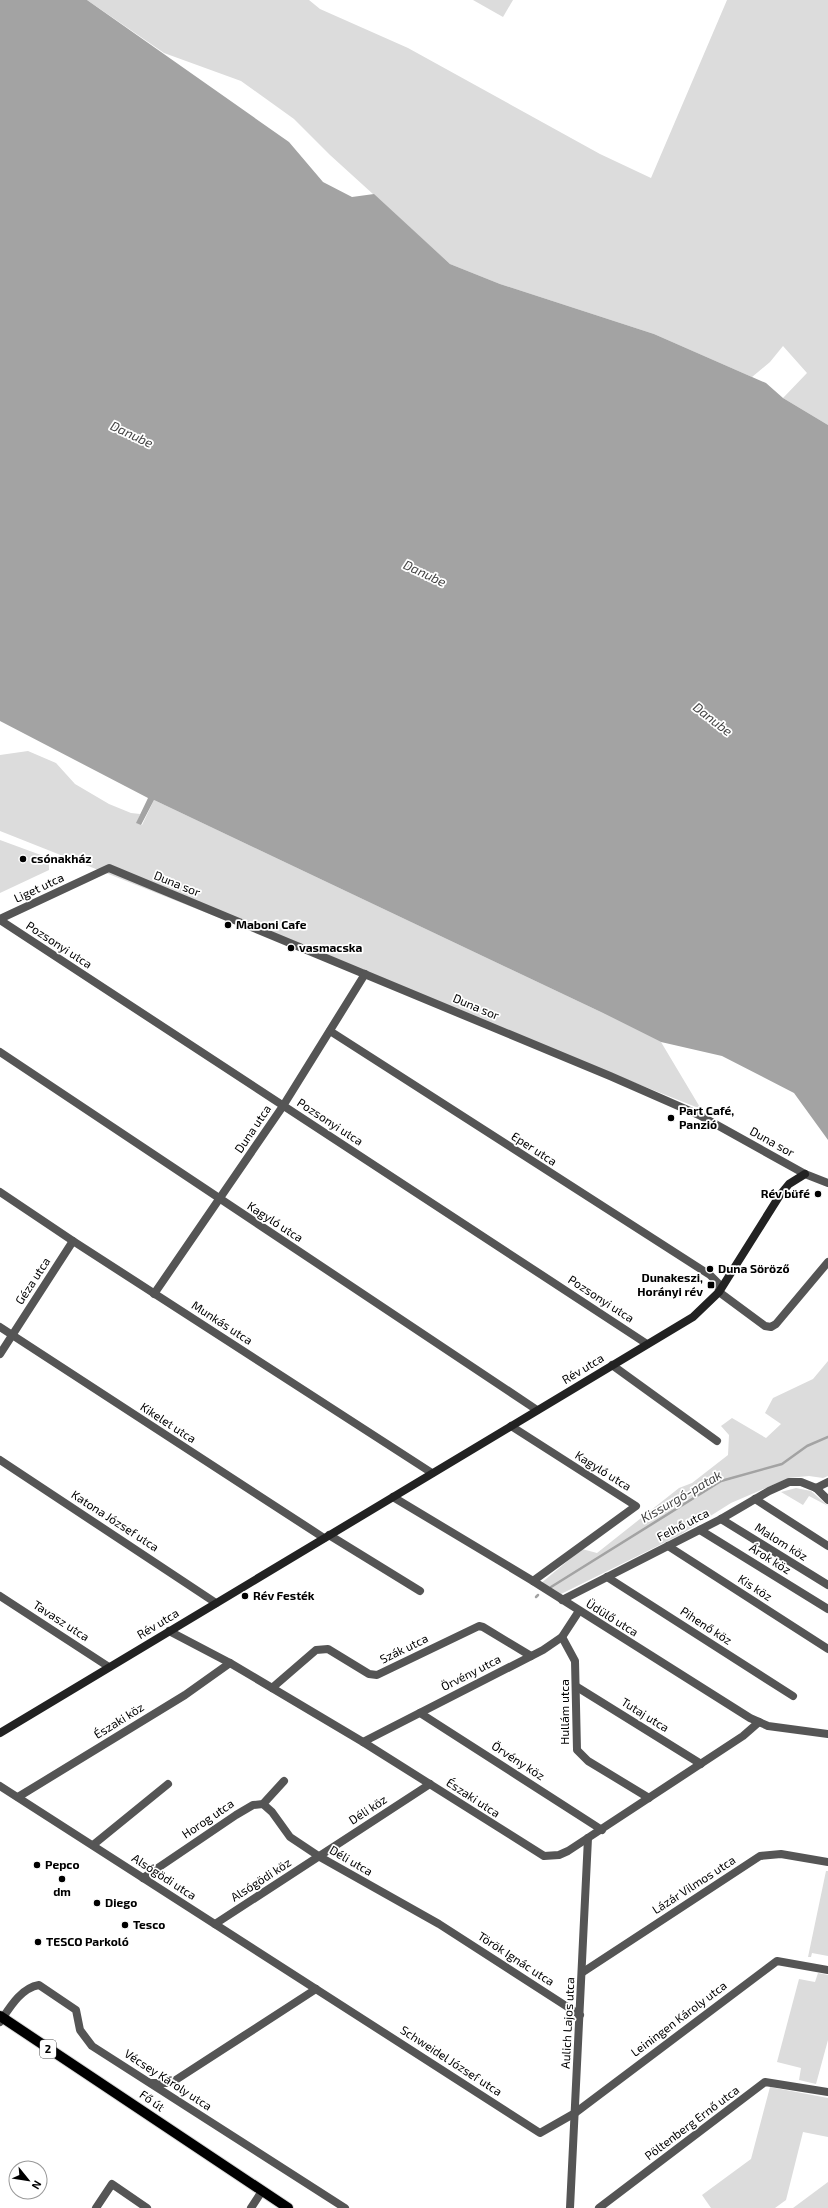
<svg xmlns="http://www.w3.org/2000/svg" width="828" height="2208" font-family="'Exo 2',sans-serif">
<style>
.green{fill:#dcdcdc}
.water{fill:#a3a3a3}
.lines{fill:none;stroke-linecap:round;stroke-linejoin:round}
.stream{stroke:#a3a3a3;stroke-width:2.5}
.primary-casing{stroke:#dbdbdb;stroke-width:12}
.street{stroke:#555;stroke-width:8}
.secondary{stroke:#222;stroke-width:8}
.primary{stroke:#000;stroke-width:10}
.poi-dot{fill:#000;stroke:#fff;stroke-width:1.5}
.labels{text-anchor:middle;stroke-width:3.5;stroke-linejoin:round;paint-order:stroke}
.shield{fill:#fff;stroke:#4c4c4c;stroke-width:1}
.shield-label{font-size:11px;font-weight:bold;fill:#000}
.poi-label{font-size:12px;font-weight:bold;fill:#000;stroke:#fff;text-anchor:start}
.street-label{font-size:12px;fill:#000;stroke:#fff}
.water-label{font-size:13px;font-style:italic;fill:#444;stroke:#fff}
</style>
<rect width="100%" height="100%" fill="#fff"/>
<g class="green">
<polygon points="87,0 309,0 320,9 408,48 600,154 651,178 727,0 828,0 828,425 783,398 807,373 783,346 770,362 752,377 654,334 500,284 450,264 330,155 294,119 241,81 164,53"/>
<polygon points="473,0 513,0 503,17"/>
<polygon points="28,751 56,763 75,784 109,804 131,813 140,814 137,823 142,825 154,800 603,1013 661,1042 701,1109 0,831 0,755"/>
<polygon points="0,840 49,858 49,870 0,893"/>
<polygon points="828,1361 828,1476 823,1478 809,1476 788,1478 766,1488 731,1503 680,1535 557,1596 540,1584 582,1549 597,1553 679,1488 692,1483 728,1455 729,1435 721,1426 732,1418 766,1438 781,1424 765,1413 773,1398 813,1379"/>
<polygon points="796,1488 811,1491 828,1506 809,1496 803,1505 781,1492"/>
<polygon points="826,1871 828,1871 828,1956 812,1953 811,1957 808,1957"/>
<polygon points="818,1973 828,1975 828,2040 816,2084 799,2080 801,2068 777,2062 799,1979 815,1982"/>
<polygon points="770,2087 828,2098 828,2137 803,2132 786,2200 775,2208 711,2208 702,2195 751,2159"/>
<polygon points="828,2182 828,2208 793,2208"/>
</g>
<polygon class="water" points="0,0 87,0 289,142 323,182 352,197 374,194 450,264 500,284 654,334 766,383 783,398 828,425 828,1140 794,1093 722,1056 661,1042 603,1013 154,800 141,825 136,823 148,798 0,721"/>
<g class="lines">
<g class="stream">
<polyline points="551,1587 721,1481 782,1464 807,1446 828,1437"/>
<polyline points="536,1597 538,1595"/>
</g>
<g class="primary-casing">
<polyline id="primary" points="0,2016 288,2208"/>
</g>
<g class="street">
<polyline points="0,919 109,868 610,1076 699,1115 805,1174 828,1183"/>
<polyline points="0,920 647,1344"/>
<polyline points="330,1031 710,1275 718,1283 719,1292 765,1326 771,1327 776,1324 828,1262"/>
<polyline points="0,1052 537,1410"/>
<polyline points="0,1192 73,1241 432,1473"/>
<polyline points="154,1294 283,1106 365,974"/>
<polyline points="0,1327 324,1538"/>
<polyline points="0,1354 73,1241"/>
<polyline points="612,1365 717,1441"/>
<polyline points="511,1426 636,1506 533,1581"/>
<polyline points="0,1460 216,1603"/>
<polyline points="816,1488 828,1500"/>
<polyline points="816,1488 828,1482"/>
<polyline points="393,1497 533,1581 750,1718 768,1726 828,1734"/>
<polyline points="755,1499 828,1546"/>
<polyline points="721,1519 828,1585"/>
<polyline points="700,1530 828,1609"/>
<polyline points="329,1535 420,1591"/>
<polyline points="668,1546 828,1649"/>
<polyline points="607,1577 793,1696"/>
<polyline points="0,1596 109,1667"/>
<polyline points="562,1600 721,1519 769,1491 789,1482 801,1482 816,1488"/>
<polyline points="169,1631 230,1663 363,1742 544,1856 559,1855 568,1851 743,1736 759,1722"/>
<polyline points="562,1637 575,1661 577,1750 588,1761 649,1798"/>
<polyline points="577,1687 701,1764"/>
<polyline points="272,1688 316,1650 328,1649 369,1674 377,1675 479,1626 483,1627 531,1656"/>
<polyline points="420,1713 602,1830"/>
<polyline points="363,1742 543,1650 562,1637 579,1611"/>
<polyline points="0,1786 540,2133 575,2113 777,1961 828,1970"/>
<polyline points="18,1797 185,1695 230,1663"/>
<polyline points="263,1804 272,1812 290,1837 320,1857 439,1924 580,2015"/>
<polyline points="93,1845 168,1784"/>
<polyline points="143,1878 236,1815 253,1805 263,1804 284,1781"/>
<polyline points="215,1924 430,1784"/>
<polyline points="583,1972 760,1856 781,1854 828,1862"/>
<path d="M0,2022C10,2007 21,1988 39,1985L76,2010L80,2030L92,2046L345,2208"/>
<polyline points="152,2083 171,2083 316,1989"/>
<polyline points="96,2208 112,2184 147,2208"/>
<polyline points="251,2208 262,2191"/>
<polyline points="570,2208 588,1838"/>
<polyline points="599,2208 765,2082 828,2092"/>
</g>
<polyline class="secondary" points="0,1733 693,1317 719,1292 780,1195 789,1184 805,1174"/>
<use href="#primary" class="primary"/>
</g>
<g class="poi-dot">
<circle cx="23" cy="859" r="4"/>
<circle cx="228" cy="925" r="4"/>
<circle cx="291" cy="948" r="4"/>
<circle cx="671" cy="1118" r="4"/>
<circle cx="818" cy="1194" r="4"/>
<circle cx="710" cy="1269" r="4"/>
<rect x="707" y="1281" width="8" height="8" rx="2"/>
<circle cx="245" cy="1596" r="4"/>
<circle cx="37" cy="1865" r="4"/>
<circle cx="62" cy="1879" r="4"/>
<circle cx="97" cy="1903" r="4"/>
<circle cx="125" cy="1925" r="4"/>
<circle cx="38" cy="1942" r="4"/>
</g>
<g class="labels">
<rect class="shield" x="40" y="2040" width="16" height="18" rx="3"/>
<g class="shield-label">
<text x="48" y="2053">2</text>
</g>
<g class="poi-label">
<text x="31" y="863">csónakház</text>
<text x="236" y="929">Maboni Cafe</text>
<text x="299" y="952">vasmacska</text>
<text x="679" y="1115">Part Café,<tspan x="679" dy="14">Panzió</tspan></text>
<text x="810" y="1198" text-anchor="end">Rév büfé</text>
<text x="718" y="1273">Duna Söröző</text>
<text x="703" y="1282" text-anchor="end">Dunakeszi,<tspan x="703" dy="14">Horányi rév</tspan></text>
<text x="253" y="1600">Rév Festék</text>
<text x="45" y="1869">Pepco</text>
<text x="62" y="1896" text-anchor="middle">dm</text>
<text x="105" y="1907">Diego</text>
<text x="133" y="1929">Tesco</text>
<text x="46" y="1946">TESCO Parkoló</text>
</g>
<g class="street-label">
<text transform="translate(177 884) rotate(22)" y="4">Duna sor</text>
<text transform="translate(39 888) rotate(-25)" y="4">Liget utca</text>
<text transform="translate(59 945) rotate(33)" y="4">Pozsonyi utca</text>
<text transform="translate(476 1007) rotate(23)" y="4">Duna sor</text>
<text transform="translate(330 1122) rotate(33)" y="4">Pozsonyi utca</text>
<text transform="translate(253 1129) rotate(-56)" y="4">Duna utca</text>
<text transform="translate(772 1142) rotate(29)" y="4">Duna sor</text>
<text transform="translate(534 1149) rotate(33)" y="4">Eper utca</text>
<text transform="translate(275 1222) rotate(33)" y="4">Kagyló utca</text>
<text transform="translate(33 1281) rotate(-57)" y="4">Géza utca</text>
<text transform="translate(601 1299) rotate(33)" y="4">Pozsonyi utca</text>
<text transform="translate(222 1323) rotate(33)" y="4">Munkás utca</text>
<text transform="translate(583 1369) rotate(-31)" y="4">Rév utca</text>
<text transform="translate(168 1423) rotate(33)" y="4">Kikelet utca</text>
<text transform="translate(603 1471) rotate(32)" y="4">Kagyló utca</text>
<text transform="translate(115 1521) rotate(33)" y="4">Katona József utca</text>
<text transform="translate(683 1525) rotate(-27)" y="4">Felhő utca</text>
<text transform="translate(781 1542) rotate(32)" y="4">Malom köz</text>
<text transform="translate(770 1559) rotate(32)" y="4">Árok köz</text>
<text transform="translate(755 1588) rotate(33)" y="4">Kis köz</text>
<text transform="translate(612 1618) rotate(32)" y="4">Üdülő utca</text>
<text transform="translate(61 1621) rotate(33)" y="4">Tavasz utca</text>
<text transform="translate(158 1624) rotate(-31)" y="4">Rév utca</text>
<text transform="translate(706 1626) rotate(33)" y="4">Pihenő köz</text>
<text transform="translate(404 1649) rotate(-26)" y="4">Szák utca</text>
<text transform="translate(471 1673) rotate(-27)" y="4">Örvény utca</text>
<text transform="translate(565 1712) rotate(-90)" y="4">Hullám utca</text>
<text transform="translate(645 1715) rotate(32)" y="4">Tutaj utca</text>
<text transform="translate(119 1721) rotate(-32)" y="4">Északi köz</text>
<text transform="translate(518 1761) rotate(33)" y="4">Örvény köz</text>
<text transform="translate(473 1798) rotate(33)" y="4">Északi utca</text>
<text transform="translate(368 1810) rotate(-33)" y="4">Déli köz</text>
<text transform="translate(208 1819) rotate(-34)" y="4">Horog utca</text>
<text transform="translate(351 1861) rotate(30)" y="4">Déli utca</text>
<text transform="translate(164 1877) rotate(33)" y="4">Alsógödi utca</text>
<text transform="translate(261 1880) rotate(-33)" y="4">Alsógödi köz</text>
<text transform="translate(694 1885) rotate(-33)" y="4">Lázár Vilmos utca</text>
<text transform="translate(516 1959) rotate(33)" y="4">Török Ignác utca</text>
<text transform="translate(679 2019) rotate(-37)" y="4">Leiningen Károly utca</text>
<text transform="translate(568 2023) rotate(-87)" y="4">Aulich Lajos utca</text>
<text transform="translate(451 2061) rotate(33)" y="4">Schweidel József utca</text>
<text transform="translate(168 2080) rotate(33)" y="4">Vécsey Károly utca</text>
<text transform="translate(152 2101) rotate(35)" y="4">Fő út</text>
<text transform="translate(692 2123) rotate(-37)" y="4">Pöltenberg Ernő utca</text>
</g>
<g class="water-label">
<text transform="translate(132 434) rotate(25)" y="5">Danube</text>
<text transform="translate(425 573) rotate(25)" y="5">Danube</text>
<text transform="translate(713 719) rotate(38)" y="5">Danube</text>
<text transform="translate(681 1496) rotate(-30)" y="5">Kissurgó-patak</text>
</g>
</g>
<g transform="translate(28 2180) rotate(120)"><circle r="19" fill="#ffffff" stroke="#999999"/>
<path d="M0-3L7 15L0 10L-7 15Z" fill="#000000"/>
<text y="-6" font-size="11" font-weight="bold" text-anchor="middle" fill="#000000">N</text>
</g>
</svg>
